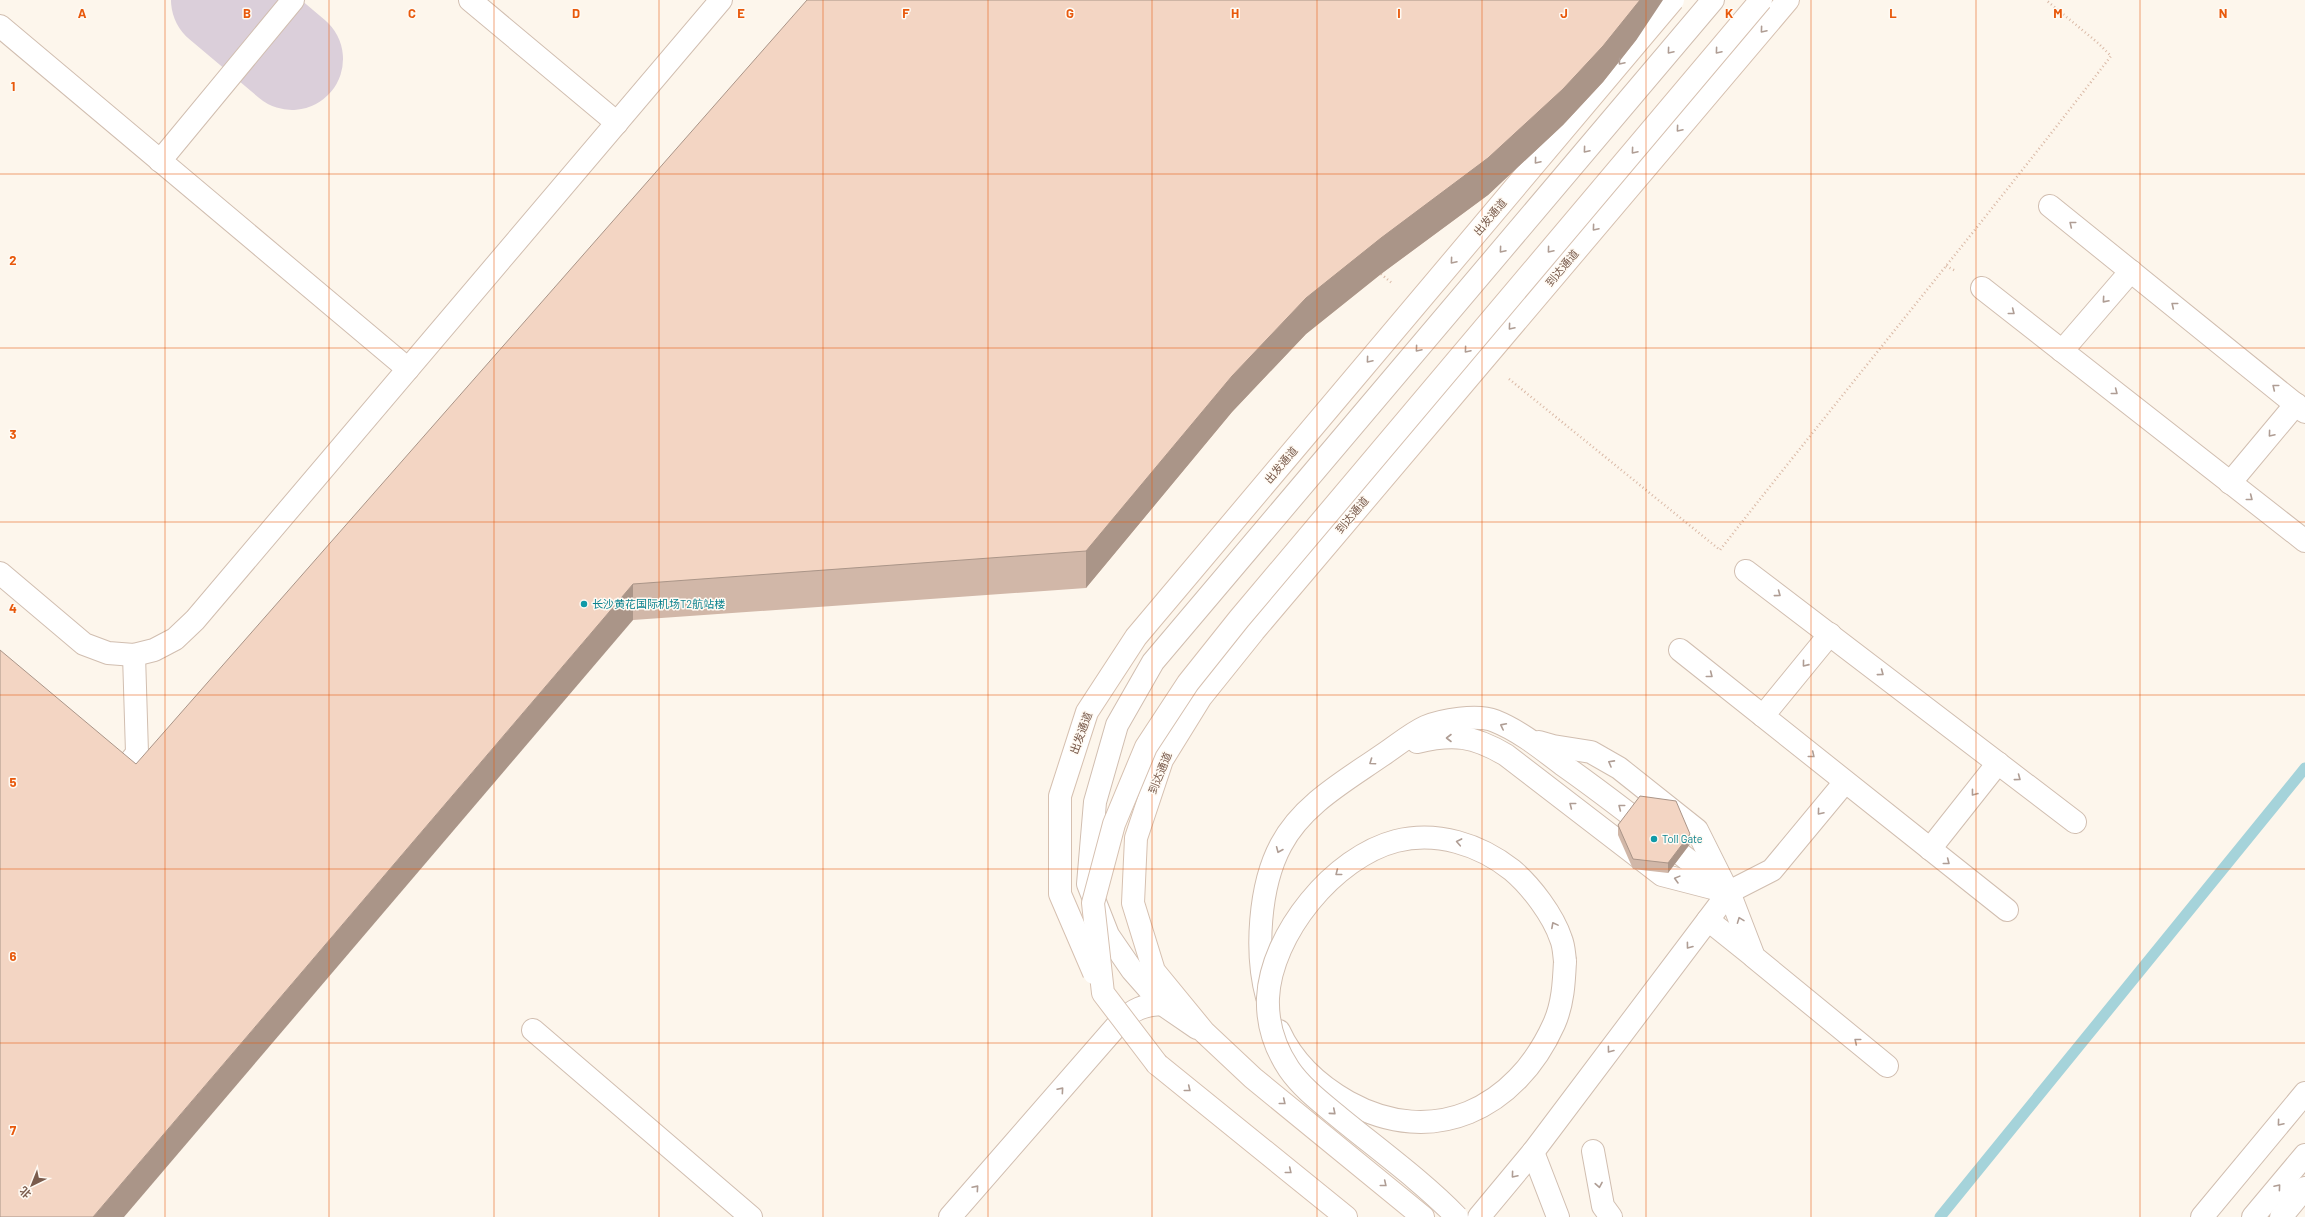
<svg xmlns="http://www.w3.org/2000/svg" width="2305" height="1217" font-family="Barlow,'Noto Sans SC',sans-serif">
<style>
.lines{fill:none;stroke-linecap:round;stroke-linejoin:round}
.stream{stroke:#a5d3da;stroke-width:11}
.taxiway{stroke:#dbcfda;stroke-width:102}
.lane-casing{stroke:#d1beb0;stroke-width:24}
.street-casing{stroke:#d1beb0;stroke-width:24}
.secondary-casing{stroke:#d6c0b0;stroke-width:24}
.path{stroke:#d9b8a5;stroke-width:2.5;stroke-dasharray:1 3;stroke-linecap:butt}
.lane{stroke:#fff;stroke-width:22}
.street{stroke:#fff;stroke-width:22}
.secondary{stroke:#fff;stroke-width:22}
.street-bridge-casing{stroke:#d1beb0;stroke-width:24;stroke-linecap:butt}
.secondary-bridge-casing{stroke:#d6c0b0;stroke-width:24;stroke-linecap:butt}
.street-bridge{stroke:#fff;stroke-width:22}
.secondary-bridge{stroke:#fff;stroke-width:22}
.wall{fill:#d1b7a8}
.shaded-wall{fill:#aa9588}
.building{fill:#f3d5c3;stroke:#aa9588}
.oneway{stroke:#af9d94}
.grid{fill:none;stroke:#e8590c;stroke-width:1;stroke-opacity:0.55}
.culture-dot{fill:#0f9aa8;stroke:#fffaf3;stroke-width:1.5}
.labels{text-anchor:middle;stroke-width:3;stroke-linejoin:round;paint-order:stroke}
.street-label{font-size:11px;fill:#7a5c4d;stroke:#fffaf3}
.culture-label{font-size:11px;fill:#0d838f;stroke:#fffaf3;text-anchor:start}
.grid-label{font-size:13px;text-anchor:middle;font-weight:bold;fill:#e8590c;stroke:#fffaf3;stroke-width:3;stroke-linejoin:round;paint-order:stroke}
</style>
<rect width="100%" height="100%" fill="#fdf6ec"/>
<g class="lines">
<polyline class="stream" points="1940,1217 2305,768"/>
<polyline class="taxiway" points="222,0 292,59"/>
<g class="lane-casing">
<g id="lane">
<polyline points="470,0 617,123"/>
<polyline points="0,26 408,369"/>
<polyline points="160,161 293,0"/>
<polyline points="2050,206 2305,412"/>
<polyline points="1982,288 2305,541"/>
<polyline points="2062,351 2131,271"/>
<polyline points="2230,483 2296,404"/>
<polyline points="1746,571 2075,822"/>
<polyline points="0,573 84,644 108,653 134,655 154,650 175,639 195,620 721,0"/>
<polyline points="1680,650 2007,910"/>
<polyline points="1763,716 1830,634"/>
<polyline points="113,783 137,753 134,655"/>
<polyline points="1930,849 1998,763"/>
<polyline points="1729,892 1754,957 1887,1066"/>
<polyline points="1708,920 1753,956"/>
<polyline points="1197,1028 1162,1004 1132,970 1108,935 1088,884 1095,802 1117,725 1153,662 1713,0"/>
<polyline points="533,1030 751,1217"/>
<polyline points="1593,1151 1603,1206 1611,1217"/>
<polyline points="1533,1152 1558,1217"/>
<path d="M950,1217L1120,1022C1133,1009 1144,1005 1162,1004"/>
<polyline points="1479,1217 1533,1152 1729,892 1772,870 1845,782"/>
<polyline points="2202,1217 2305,1093"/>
<polyline points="2253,1217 2305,1155"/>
<polyline points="2281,1217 2305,1188"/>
</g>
</g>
<g class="street-casing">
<g id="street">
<path d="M1417,742C1454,733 1474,736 1506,755L1662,875L1720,890"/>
<polyline points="1539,742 1553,746 1591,752 1619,768 1697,830 1725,886"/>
<path d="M1267,997C1255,953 1259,886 1281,845C1302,805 1345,781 1381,756C1395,747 1410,734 1425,727C1442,720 1477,714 1495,721C1520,731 1542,749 1563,765C1620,805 1674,849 1729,892"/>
<path d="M1279,1031C1293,1062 1318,1085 1348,1102C1433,1149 1516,1109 1554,1024C1563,1004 1564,982 1565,961"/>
</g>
</g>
<g class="secondary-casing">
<g id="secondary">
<polyline points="1157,1064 1346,1217"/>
<polyline points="1423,1217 1253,1078 1204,1032 1154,971 1133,903 1136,838 1162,760 1201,697 1254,631 1788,0"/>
</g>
</g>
<g class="path">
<polyline points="1946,266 1956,271"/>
<polyline points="1381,274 1393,284"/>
<path d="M1509,379L1720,550C1849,385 1983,223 2111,56L2098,43L2046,0"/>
</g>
<use href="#lane" class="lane"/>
<use href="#street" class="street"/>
<use href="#secondary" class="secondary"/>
<g class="street-bridge-casing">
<path id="street-bridge" d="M1457,1217C1422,1181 1379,1150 1340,1118C1322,1103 1302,1088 1289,1069C1275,1048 1267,1023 1268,998C1271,934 1334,857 1396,841C1437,831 1479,844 1512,870C1531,886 1553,915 1561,939C1564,946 1564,954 1565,961"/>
</g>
<g class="secondary-bridge-casing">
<g id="secondary-bridge">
<polyline points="1094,973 1060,894 1060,796 1087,712 1136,637 1673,0"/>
<polyline points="1157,1064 1103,993 1093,903 1114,824 1146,747 1188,683 1239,619 1761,0"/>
</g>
</g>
<use href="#street-bridge" class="street-bridge"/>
<use href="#secondary-bridge" class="secondary-bridge"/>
</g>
<g class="wall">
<polygon points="1637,39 1603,82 1563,125 1488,195 1381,274 1306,334 1232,412 1086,588 633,620 136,764"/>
<polygon points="1618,825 1690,844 1668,873 1633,869 1618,835"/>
</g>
<g class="shaded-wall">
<polygon points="1640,0 1663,0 1637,39 1603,82 1563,125 1488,195 1381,274 1306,334 1232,412 1086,588 1086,551 1232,376 1306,298"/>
<polygon points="633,584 633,620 124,1217 93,1217"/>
<polygon points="1690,834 1690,844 1668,873 1668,863"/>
</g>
<g class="building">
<polygon points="807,0 1640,0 1603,46 1563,89 1488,158 1381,238 1306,298 1232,376 1086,551 633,584 93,1217 0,1217 0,650 136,764"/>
<polygon points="1640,796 1676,801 1690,834 1668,863 1633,859 1618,825"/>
</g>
<defs><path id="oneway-chevron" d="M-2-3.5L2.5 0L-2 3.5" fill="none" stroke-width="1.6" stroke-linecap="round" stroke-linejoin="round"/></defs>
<g class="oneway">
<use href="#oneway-chevron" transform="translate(1763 30) rotate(130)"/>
<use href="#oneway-chevron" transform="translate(1670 51) rotate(130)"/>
<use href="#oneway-chevron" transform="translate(1718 51) rotate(130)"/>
<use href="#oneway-chevron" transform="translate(1621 62) rotate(130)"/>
<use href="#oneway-chevron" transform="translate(1679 129) rotate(130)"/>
<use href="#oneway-chevron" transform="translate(1586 150) rotate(130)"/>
<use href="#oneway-chevron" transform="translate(1634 151) rotate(130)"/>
<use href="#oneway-chevron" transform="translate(1537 161) rotate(130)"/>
<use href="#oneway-chevron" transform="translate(2072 224) rotate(-141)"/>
<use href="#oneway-chevron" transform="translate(1595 228) rotate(130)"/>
<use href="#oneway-chevron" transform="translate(1502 250) rotate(130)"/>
<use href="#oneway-chevron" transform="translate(1550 250) rotate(130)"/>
<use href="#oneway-chevron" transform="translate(1453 261) rotate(130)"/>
<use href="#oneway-chevron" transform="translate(2105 300) rotate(131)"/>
<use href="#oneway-chevron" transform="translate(2174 305) rotate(-141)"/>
<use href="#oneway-chevron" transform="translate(2012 312) rotate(38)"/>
<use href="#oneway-chevron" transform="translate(1511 327) rotate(130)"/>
<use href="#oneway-chevron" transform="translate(1418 349) rotate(130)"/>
<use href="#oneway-chevron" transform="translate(1467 350) rotate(130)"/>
<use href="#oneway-chevron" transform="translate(1369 360) rotate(130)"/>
<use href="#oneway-chevron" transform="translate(2275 387) rotate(-141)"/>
<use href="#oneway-chevron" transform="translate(2115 392) rotate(38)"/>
<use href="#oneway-chevron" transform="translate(2271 434) rotate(130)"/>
<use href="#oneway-chevron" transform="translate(2250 498) rotate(38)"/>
<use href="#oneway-chevron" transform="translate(1778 594) rotate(37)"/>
<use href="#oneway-chevron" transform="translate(1805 664) rotate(129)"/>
<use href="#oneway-chevron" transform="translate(1881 673) rotate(37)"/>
<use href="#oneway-chevron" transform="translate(1710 675) rotate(38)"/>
<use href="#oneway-chevron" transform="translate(1503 726) rotate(-153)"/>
<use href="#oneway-chevron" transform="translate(1449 738) rotate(180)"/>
<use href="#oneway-chevron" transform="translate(1812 755) rotate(39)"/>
<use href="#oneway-chevron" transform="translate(1372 762) rotate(145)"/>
<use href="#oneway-chevron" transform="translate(1611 763) rotate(-151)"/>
<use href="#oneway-chevron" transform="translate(2018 778) rotate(37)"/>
<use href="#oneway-chevron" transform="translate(1974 793) rotate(128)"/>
<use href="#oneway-chevron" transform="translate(1572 805) rotate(-142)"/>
<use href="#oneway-chevron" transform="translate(1621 807) rotate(-142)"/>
<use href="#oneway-chevron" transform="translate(1820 812) rotate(130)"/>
<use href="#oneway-chevron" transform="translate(1459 842) rotate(-169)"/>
<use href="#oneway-chevron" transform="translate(1279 850) rotate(113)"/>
<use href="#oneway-chevron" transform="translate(1947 862) rotate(38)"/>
<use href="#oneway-chevron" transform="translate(1338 873) rotate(142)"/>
<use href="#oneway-chevron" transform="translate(1677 879) rotate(-165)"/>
<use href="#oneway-chevron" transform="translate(1740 920) rotate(-111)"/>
<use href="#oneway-chevron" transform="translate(1554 925) rotate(-118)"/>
<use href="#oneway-chevron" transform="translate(1689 946) rotate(127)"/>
<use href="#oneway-chevron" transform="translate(1857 1041) rotate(-141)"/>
<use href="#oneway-chevron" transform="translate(1610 1050) rotate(127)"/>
<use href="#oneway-chevron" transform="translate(1188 1089) rotate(39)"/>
<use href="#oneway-chevron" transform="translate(1061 1090) rotate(-49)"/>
<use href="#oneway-chevron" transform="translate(1283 1102) rotate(39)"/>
<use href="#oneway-chevron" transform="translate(1333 1112) rotate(40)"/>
<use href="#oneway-chevron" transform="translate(2280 1123) rotate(130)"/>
<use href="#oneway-chevron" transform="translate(1289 1171) rotate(39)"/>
<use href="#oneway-chevron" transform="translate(1514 1175) rotate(130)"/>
<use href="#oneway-chevron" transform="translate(1384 1184) rotate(39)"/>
<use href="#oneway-chevron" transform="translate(1599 1185) rotate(80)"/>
<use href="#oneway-chevron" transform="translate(2278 1187) rotate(-50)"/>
<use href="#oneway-chevron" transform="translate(976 1188) rotate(-49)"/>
</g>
<path class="grid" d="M165,0V1217M329,0V1217M494,0V1217M659,0V1217M823,0V1217M988,0V1217M1152,0V1217M1317,0V1217M1482,0V1217M1646,0V1217M1811,0V1217M1976,0V1217M2140,0V1217M0,174H2305M0,348H2305M0,522H2305M0,695H2305M0,869H2305M0,1043H2305"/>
<g class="culture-dot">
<circle cx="584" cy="604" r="4"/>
<circle cx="1654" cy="839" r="4"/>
</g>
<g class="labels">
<g class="street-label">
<text transform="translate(1490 217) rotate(-50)" y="4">出发通道</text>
<text transform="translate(1562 268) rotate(-50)" y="4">到达通道</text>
<text transform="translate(1281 465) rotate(-50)" y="4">出发通道</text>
<text transform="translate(1352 515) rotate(-50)" y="4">到达通道</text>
<text transform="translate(1081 733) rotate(-70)" y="4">出发通道</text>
<text transform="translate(1160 773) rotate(-68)" y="4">到达通道</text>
</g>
<g class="culture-label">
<text x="592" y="608">长沙黄花国际机场T2航站楼</text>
<text x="1662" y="843">Toll Gate</text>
</g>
</g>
<g class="grid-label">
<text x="82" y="18">A</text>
<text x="247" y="18">B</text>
<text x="412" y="18">C</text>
<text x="576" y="18">D</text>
<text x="741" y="18">E</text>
<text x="906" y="18">F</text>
<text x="1070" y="18">G</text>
<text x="1235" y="18">H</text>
<text x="1399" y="18">I</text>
<text x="1564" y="18">J</text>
<text x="1729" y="18">K</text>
<text x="1893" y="18">L</text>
<text x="2058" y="18">M</text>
<text x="2223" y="18">N</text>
<text x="13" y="91">1</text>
<text x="13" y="265">2</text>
<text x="13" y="439">3</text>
<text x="13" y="613">4</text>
<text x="13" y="787">5</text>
<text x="13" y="961">6</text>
<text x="13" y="1135">7</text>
</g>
<g transform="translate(32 1185) rotate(223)" stroke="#fffaf3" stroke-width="3" paint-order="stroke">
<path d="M0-3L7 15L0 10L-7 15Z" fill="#7a5c4d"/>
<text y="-6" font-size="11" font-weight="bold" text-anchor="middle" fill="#7a5c4d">北</text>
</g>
</svg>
